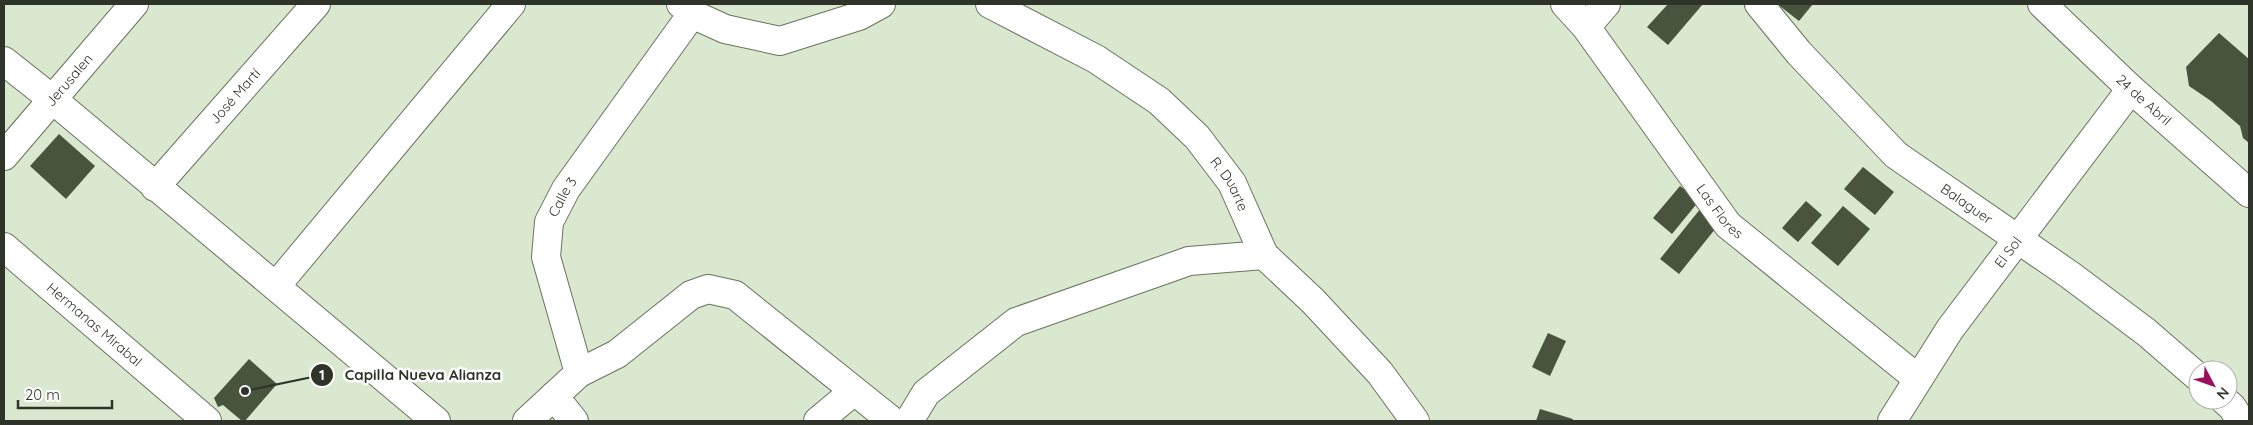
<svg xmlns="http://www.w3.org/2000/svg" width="2253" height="425" font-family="Quicksand,sans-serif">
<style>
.building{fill:#48543e}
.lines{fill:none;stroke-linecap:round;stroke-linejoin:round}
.street-casing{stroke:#67745e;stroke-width:30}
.street{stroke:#fff;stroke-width:28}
.labels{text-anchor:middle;stroke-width:5;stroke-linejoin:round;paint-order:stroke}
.street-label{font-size:14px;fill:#2e342a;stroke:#fff}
.leader{fill:none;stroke:#2e342a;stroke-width:2}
.callout-dot{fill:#2e342a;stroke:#fff;stroke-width:2}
.mark-label{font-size:15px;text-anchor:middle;font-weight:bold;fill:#fff}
.callout-label{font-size:15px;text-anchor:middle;font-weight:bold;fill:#2e342a;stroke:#fff;stroke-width:5;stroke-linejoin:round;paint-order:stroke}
</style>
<rect width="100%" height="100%" fill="#dae8cf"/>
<g class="building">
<polygon points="1668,4 1703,4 1668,45 1647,27"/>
<polygon points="1777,4 1813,4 1799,21"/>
<polygon points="2219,33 2249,59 2249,143 2243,138 2240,126 2211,101 2189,86 2186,67"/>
<polygon points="59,134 95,166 66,199 30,166"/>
<polygon points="1863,167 1894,192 1875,215 1844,189"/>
<polygon points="1680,186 1699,201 1672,234 1653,218"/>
<polygon points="1806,201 1822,215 1798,242 1782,228"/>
<polygon points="1843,206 1870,229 1838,266 1811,243"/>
<polygon points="1701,208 1720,223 1679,274 1660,259"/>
<polygon points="1548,333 1566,341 1550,376 1532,367"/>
<polygon points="249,359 277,384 245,421 242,421 223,405 218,407 214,398"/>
<polygon points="1540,409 1573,419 1572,421 1536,421"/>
</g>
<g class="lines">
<g class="street-casing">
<g id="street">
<polyline points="681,4 692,14 725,29 780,41 859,16 881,4"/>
<path id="s1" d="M990,4L1096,59L1159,101L1197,137L1232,183L1264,255L1313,301L1380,373L1415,421"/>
<path id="s2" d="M1565,4L1586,27L1728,225L1917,378"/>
<path id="s3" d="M1759,4L1799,53L1896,155L2070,275L2146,332L2198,377"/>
<path id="s4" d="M2042,4L2131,89L2249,193"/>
<polyline points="1586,27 1606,4"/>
<polyline points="4,61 52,99 436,421"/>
<path id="s5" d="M4,156L134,4"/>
<path id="s6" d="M155,187L316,4"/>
<path id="s7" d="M4,247L207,421"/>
<polyline points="276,286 511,4"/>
<polyline points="579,373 617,354 691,295 708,289 735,295 892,421"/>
<polyline points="554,396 574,421"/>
<polyline points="2224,400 2232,407 2241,421"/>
<path id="s8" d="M527,421L579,373L546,257L549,222L566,189L692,14"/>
<polyline points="818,421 854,391"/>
<polyline points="909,421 926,393 1016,322 1189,261 1264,255"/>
<path id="s9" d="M1892,421L1950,329L2131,89"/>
</g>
</g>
<use href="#street" class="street"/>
</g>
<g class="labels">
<g class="street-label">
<text dy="5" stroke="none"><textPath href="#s5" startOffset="100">Jerusalen</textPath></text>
<text dy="5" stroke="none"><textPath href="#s6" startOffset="121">José Martí</textPath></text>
<text dy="5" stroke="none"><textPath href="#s4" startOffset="140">24 de Abril</textPath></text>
<text dy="5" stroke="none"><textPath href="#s1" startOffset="305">R. Duarte</textPath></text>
<text dy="5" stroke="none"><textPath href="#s8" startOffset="255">Calle 3</textPath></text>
<text dy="5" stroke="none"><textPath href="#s3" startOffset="290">Balaguer</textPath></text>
<text dy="5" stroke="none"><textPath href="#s2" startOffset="259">Las Flores</textPath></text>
<text dy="5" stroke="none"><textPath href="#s9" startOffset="205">El Sol</textPath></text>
<text dy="5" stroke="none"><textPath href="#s7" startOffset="119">Hermanas Mirabal</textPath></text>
</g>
</g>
<path class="leader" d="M245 391L322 375"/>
<g class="callout-dot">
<circle cx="245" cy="391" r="5"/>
<circle cx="322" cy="375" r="12"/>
</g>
<g class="mark-label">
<text x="322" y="380">1</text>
</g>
<g class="callout-label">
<text x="423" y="380">Capilla Nueva Alianza</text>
</g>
<rect width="2253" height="425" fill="none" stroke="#2e342a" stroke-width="10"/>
<g transform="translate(2213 385) rotate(131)"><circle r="24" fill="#ffffff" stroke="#abaeaa"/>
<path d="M0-4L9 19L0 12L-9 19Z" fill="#9b0f5f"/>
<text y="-8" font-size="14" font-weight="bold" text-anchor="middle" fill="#2e342a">N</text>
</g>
<path d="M18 400v8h94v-8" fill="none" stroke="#2e342a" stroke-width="2.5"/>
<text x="25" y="400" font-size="15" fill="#2e342a" stroke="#ffffff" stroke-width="4" paint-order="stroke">20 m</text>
</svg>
